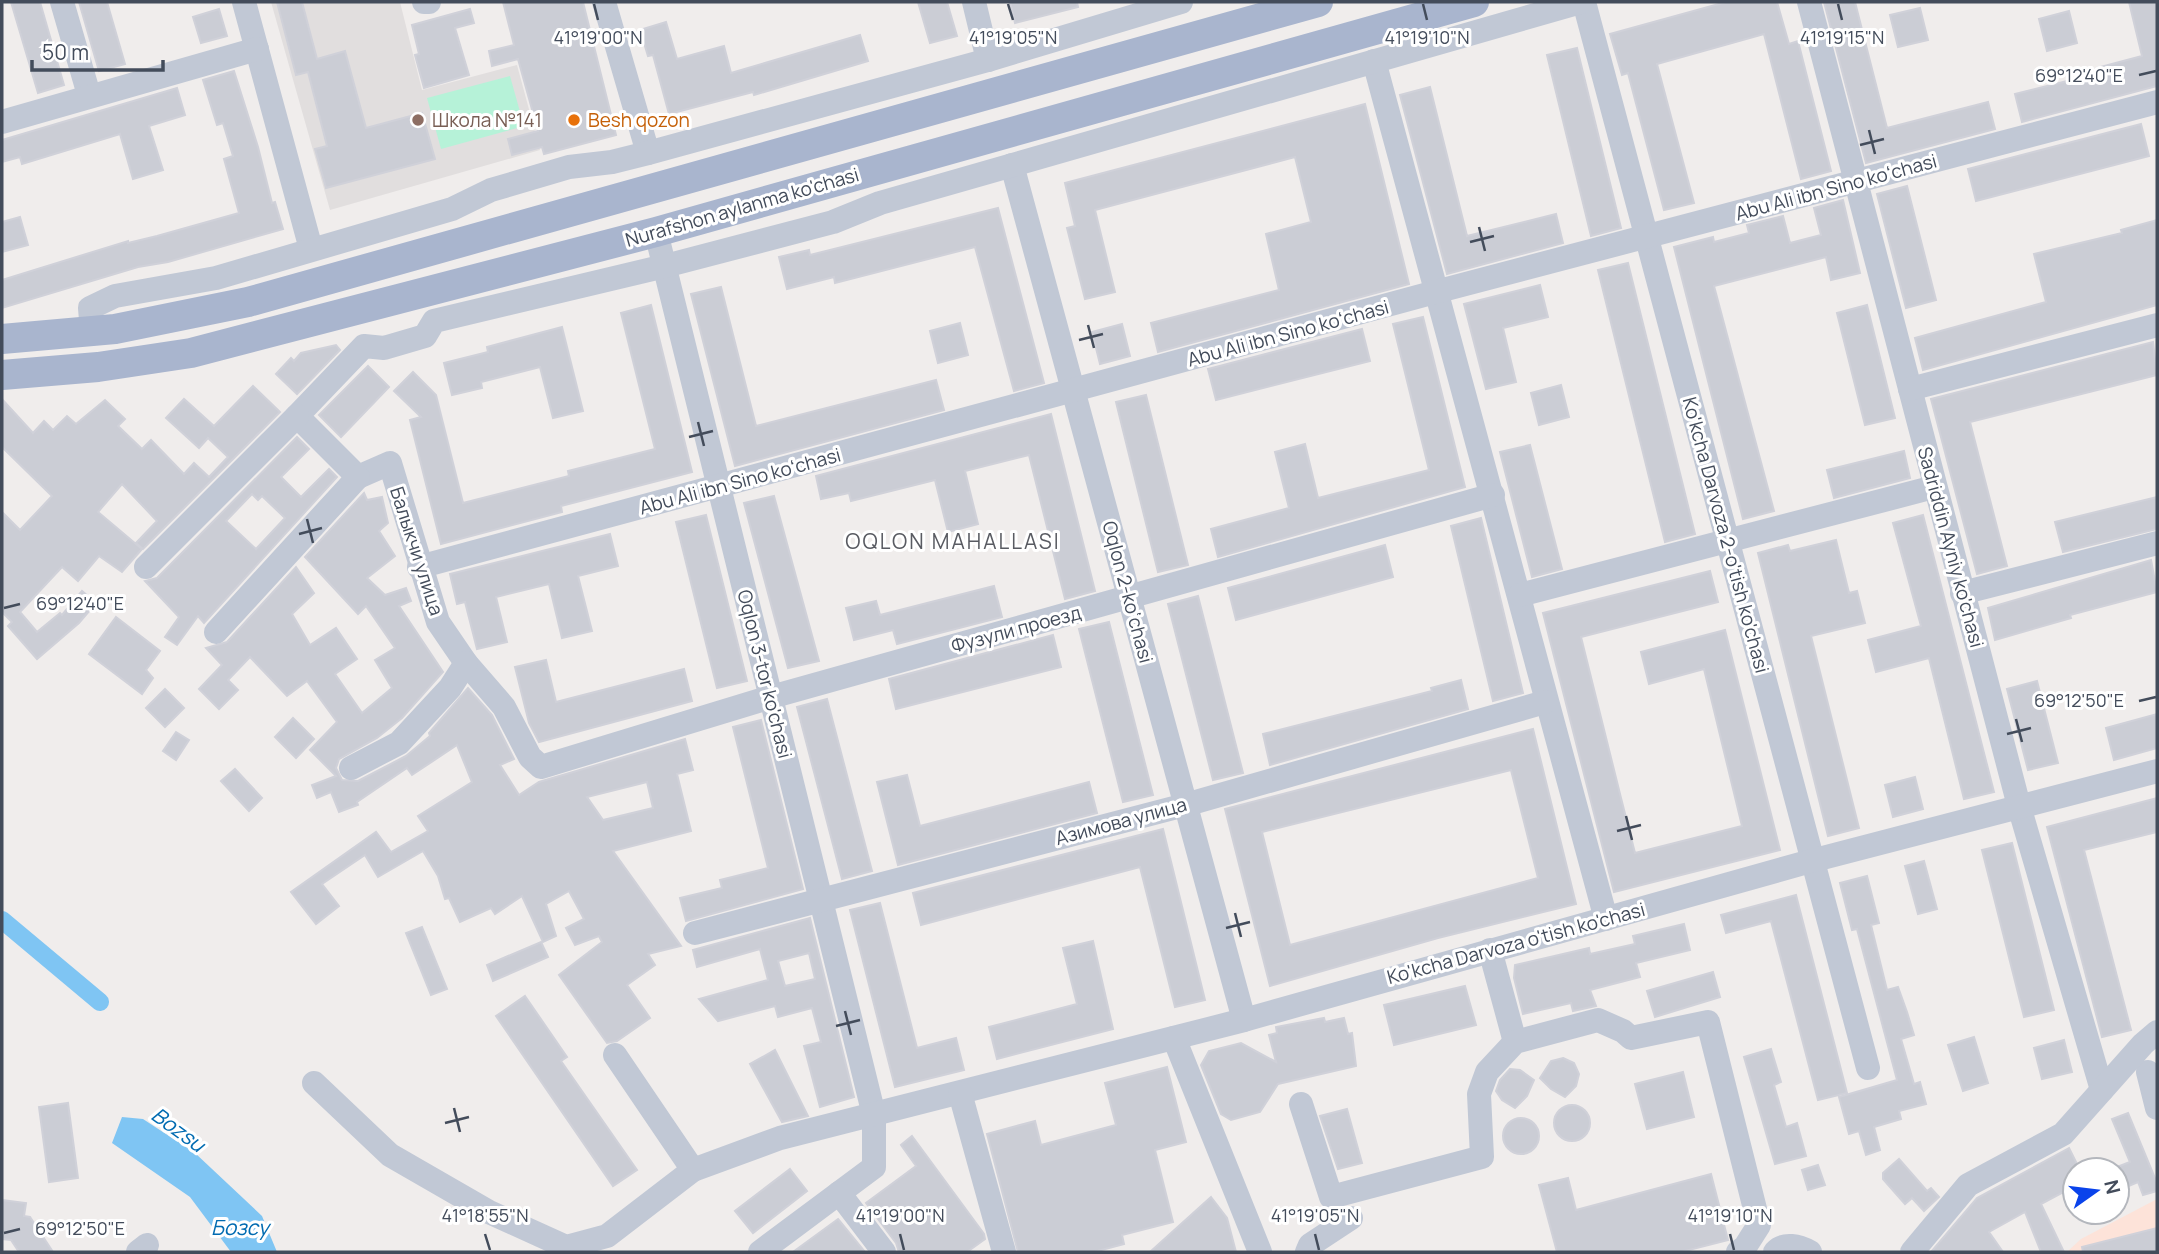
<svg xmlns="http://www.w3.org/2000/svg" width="2159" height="1254" font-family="Manrope,sans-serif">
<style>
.education{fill:#e1dede}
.medical{fill:#fde3d9}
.green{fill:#b6f2d8}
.water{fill:#7fc5f3}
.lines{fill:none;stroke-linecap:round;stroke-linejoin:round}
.canal{stroke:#7fc5f3;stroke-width:18}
.building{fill:#cbcdd5;stroke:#d0d1d9;stroke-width:2;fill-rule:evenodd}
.minor{stroke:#c1c8d5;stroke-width:24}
.major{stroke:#a9b5ce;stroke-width:30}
.ticks{fill:none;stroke:#434c5b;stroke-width:2.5}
.education-dot{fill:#8d6e63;stroke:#fff;stroke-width:2.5}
.food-dot{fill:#e8710a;stroke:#fff;stroke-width:2.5}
.labels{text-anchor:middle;stroke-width:6;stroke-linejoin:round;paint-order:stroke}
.education-label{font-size:19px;fill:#785e54;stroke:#fff;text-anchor:start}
.food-label{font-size:19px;fill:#c56008;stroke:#fff;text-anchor:start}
.street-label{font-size:19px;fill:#434c5b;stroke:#fff}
.neighbourhood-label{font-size:21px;letter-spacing:2px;fill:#595b62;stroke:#fff}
.water-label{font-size:21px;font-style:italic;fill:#016bb1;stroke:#fff}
.ticks-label{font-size:18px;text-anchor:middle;fill:#434c5b;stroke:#fff;stroke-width:6;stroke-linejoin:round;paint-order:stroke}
</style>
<rect width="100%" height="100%" fill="#f0edec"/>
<polygon class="education" points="271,2 400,2 422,90 517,65 540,150 330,210"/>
<polygon class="medical" points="2157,1199 2157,1252 2067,1252 2081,1239"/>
<polygon class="green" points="510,76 524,126 441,149 427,98"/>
<polygon class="water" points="122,1117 143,1119 195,1153 262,1216 277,1252 231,1252 190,1197 112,1143"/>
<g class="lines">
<polyline class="canal" points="2,920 100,1002"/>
</g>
<g class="building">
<polygon points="11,2 40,2 64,85 38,93"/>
<polygon points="79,2 107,2 125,64 99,71"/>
<polygon points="277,2 302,2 317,59 345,51 366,128 422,113 435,159 326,188 315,149 327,146 308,72 296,75"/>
<polygon points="503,2 583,2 616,135 544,154 542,147 512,155 508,139 538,131 518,59 492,66 489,51 514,45"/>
<polygon points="918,2 947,2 957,36 930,43"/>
<polygon points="1010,2 1077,2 1078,7 1015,23"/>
<polygon points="1726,2 1777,2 1789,44 1798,41 1831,171 1801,179 1764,34 1657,64 1694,203 1664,210 1628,73 1622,75 1610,34"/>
<polygon points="1824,2 1855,2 1887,128 1988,102 1995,129 1866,163"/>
<polygon points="2129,2 2157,2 2157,86 2022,122 2015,94 2099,73 2097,68 2142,56"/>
<polygon points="1920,8 1928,40 1898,47 1890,15"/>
<polygon points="219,9 227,36 201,43 193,17"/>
<polygon points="470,9 474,23 455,28 469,75 424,88 415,55 419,54 412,25"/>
<polygon points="2069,11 2077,43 2047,51 2039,19"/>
<polygon points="666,22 677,59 724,46 731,73 860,35 868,61 754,95 753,92 669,114 653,55 648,56 640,30"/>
<polygon points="1577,48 1621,228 1591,236 1547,55"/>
<polygon points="234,71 258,147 272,203 275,202 283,229 168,262 138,267 2,308 2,280 128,241 128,243 157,236 239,213 224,159 233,156 223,123 217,125 203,80"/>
<polygon points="1430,87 1467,236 1556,214 1563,243 1447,274 1400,95"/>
<polygon points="177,88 185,115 149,126 163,170 133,179 120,134 22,164 20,157 2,162 2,140"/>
<polygon points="1365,104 1409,284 1158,352 1151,323 1279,290 1266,234 1311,222 1295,157 1095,210 1115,292 1085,299 1067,228 1075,226 1065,183"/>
<polygon points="2141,124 2149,156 1976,201 1968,169"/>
<polygon points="1907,186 1936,300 1906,308 1877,194"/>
<polygon points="1843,200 1860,273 1831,280 1826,257 1714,286 1774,511 1743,519 1674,247 1713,237 1714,242 1749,233 1747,225 1783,216 1790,243 1821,235 1814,208"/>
<polygon points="998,208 1044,383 1014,391 975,247 835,283 834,277 787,289 779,257 809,250 810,255"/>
<polygon points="20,217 28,245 2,252 2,222"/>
<polygon points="2157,220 2157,305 1923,370 1915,338 2046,302 2034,254 2122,233 2121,230"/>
<polygon points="1628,263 1695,534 1665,542 1598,270"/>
<polygon points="1540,285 1548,317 1503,328 1516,382 1486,389 1464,304"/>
<polygon points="721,287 756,426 936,380 944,410 735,466 691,294"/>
<polygon points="651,305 692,472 561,506 562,512 441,544 410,420 421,417 394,391 413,372 436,395 463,503 569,476 568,471 655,449 621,313"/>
<polygon points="1867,305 1895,418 1865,425 1837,313"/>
<polygon points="1423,317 1465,487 1218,557 1211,529 1289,508 1275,452 1305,444 1318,498 1429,470 1393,324"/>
<polygon points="960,323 968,355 938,363 930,331"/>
<polygon points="1122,324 1130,356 1100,364 1092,332"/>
<polygon points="562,327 583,411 553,418 540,367 481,382 482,388 452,395 444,363 488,352 487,347"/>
<polygon points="1362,329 1370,361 1216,400 1208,369"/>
<polygon points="2153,342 2157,375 1970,422 2007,566 1977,574 1931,399"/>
<polygon points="336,345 340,350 297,394 276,374 291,358 294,361 301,353"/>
<polygon points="368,366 389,387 341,437 319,415"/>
<polygon points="1561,385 1569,417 1539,425 1531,393"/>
<polygon points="253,386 280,412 143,549 136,543 157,521 122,484 98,512 142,549 122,572 99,556 78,581 62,567 20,612 37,632 60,613 62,615 82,591 96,603 79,623 37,659 8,626 12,622 2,612 2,512 20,530 52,496 2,447 2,399 33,433 44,421 53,430 67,416 76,424 105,400 125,419 118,426 142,449 151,440 184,474 194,463 209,477 228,457 208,438 199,448 166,418 184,399 214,426"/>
<polygon points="1146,395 1188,565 1158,572 1116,402"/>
<polygon points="1051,414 1095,591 1065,599 1029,455 965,471 978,524 948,532 935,480 851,501 849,493 821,499 816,476"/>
<path d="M297,437L309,449L281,477L301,497L329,469L337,477L204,623L198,616L177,645L165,637L179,617L145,581L157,578ZM252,494L258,500L262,496L285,518L256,549L226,521Z"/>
<polygon points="1530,445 1562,569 1532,577 1500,452"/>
<polygon points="1904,451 1910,478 1834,498 1827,470"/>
<path d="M364,493L367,500L382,497L388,523L379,531L395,556L367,578L385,595L406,588L411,601L399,606L443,672L402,718L377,738L339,759L336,768L342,780L358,781L406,756L430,736L429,733L468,688L492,715L514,759L500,765L519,795L539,782L685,739L693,770L677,774L691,831L613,851L681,946L648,954L655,965L627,985L650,1018L617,1041L607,1043L559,975L602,942L599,936L575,945L566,928L584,919L569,891L546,904L556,936L543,942L522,896L495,914L491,908L460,922L449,898L445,899L438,876L423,851L378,877L365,855L322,884L339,906L316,924L291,892L376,832L391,852L428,831L418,816L472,782L457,745L412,775L407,768L357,802L358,805L339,812L331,792L317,798L312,785L336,776L310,750L337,722L307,681L287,696L250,657L228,680L238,690L219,709L199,689L222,665L206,648L227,642L296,567L314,593L292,614L310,645L336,628L357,659L335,674L362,713L392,688L375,660L395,648L366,606L358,614L305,557ZM647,782L653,808L603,820L587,797Z"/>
<polygon points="774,496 819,661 788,668 744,503"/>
<polygon points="2157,497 2157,529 2063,552 2055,522"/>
<polygon points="706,515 747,681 717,688 676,522"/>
<polygon points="1923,515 1994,792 1964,799 1929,658 1876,672 1868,640 1921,626 1893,523"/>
<polygon points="1481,518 1523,693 1493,701 1451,526"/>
<polygon points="610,534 618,566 578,576 592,631 562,638 549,584 496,597 507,642 477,649 465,602 457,604 450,574"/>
<polygon points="1836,540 1849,593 1857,591 1865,623 1811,636 1859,828 1828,836 1758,553 1788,545 1790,551"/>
<polygon points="1385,545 1393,577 1236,620 1228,588"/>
<polygon points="2151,560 2157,592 2070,615 2071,618 1995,640 1988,608"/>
<polygon points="1710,571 1718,602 1581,637 1621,798 1635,853 1742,826 1704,669 1649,684 1641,652 1725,630 1780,850 1614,892 1543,613"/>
<polygon points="994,586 1002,617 897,644 893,630 854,640 846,608 876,601 880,615"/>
<polygon points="1198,596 1243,773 1213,780 1168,604"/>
<polygon points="116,617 160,651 146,670 153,678 142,694 89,654"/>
<polygon points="1109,622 1153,795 1123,802 1079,629"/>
<polygon points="1053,635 1061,667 896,709 889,679"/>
<polygon points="546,660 556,702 684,669 692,701 539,742 529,723 515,667"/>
<polygon points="1461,680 1468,709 1270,765 1263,734 1432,691 1431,688"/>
<polygon points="2037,681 2058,763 2028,770 2007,689"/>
<polygon points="165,689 184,708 165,727 146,708"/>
<polygon points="827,699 872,871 842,879 797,707"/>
<polygon points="2157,714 2157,748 2114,760 2106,728"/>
<polygon points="293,718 314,739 296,758 275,737"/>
<polygon points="761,720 803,889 686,921 680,898 722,888 720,880 768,868 733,727"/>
<path d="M1533,729L1576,904L1438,938L1270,986L1225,809ZM1511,770L1538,878L1290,945L1262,832Z"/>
<polygon points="176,732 189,740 176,760 163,751"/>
<polygon points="235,769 262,798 249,811 221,781"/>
<polygon points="907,775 920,826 1089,782 1097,813 898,865 877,782"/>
<polygon points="1915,777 1923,809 1893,817 1885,785"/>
<polygon points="2157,798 2157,832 2084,850 2131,1030 2102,1037 2047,827"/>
<polygon points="1163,829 1205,1000 1175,1007 1140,867 921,925 913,893"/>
<polygon points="2012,843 2054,1010 2024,1017 1982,850"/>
<polygon points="1924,861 1937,909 1918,914 1905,866"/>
<polygon points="1867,876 1879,923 1871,925 1887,990 1898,987 1907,1012 1914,1035 1901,1039 1914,1084 1920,1082 1926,1104 1899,1111 1901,1119 1874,1127 1880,1150 1866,1155 1859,1131 1849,1134 1839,1097 1897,1080 1857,929 1852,930 1840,883"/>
<polygon points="1796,895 1847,1093 1818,1100 1771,921 1726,933 1721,915"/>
<polygon points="880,903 917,1048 956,1038 964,1070 895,1087 850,910"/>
<path d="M810,918L854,1097L820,1107L804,1046L821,1042L812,1008L778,1017L775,1006L718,1021L699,999L768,980L760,949L697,967L693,950ZM809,953L815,979L785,986L778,961Z"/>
<polygon points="1684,924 1690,950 1636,963 1640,977 1590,990 1596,1006 1573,1011 1571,1003 1523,1014 1514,978 1515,965 1589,948 1590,954 1635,944 1633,936"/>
<polygon points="422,927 447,989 431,995 406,933"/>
<polygon points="1093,941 1113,1029 997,1059 989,1027 1077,1004 1063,948"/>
<polygon points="541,942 548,957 493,981 487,965"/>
<polygon points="1713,972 1720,997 1655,1017 1647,991"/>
<polygon points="1465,986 1476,1025 1394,1045 1384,1005"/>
<polygon points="525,996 567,1057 561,1061 637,1170 613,1186 496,1016"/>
<polygon points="1324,1018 1325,1022 1344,1018 1348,1034 1352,1033 1356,1066 1278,1084 1260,1112 1231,1120 1221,1114 1201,1065 1209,1051 1241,1043 1276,1062 1269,1035 1277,1033 1276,1027"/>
<polygon points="1974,1037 1988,1083 1963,1091 1948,1045"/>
<polygon points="2064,1040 2072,1072 2042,1079 2034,1048"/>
<polygon points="1771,1049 1781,1082 1774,1085 1786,1127 1797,1123 1806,1156 1775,1164 1744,1057"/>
<polygon points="775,1050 808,1116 782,1122 750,1064"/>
<polygon points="1563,1058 1574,1063 1579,1074 1576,1086 1565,1097 1551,1089 1540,1078 1551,1061"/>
<polygon points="1167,1067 1186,1142 1155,1150 1173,1222 1122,1235 1124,1244 1094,1252 1018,1252 987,1134 1035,1121 1041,1145 1116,1125 1105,1083"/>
<polygon points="1510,1069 1520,1070 1534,1080 1527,1096 1515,1108 1502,1100 1496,1091 1500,1080"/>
<polygon points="1683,1072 1694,1117 1647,1129 1635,1084"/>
<polygon points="68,1103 78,1178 49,1182 39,1107"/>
<circle cx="1572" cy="1123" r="18"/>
<polygon points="1347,1109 1362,1163 1338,1169 1320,1116"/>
<polygon points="2128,1113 2157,1183 2157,1191 2143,1195 2138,1182 2117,1191 2117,1167 2130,1162 2112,1119"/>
<circle cx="1521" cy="1136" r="18"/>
<polygon points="912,1136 984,1234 985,1239 967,1252 899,1252 896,1243 866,1203 916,1166 901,1145"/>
<polygon points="2069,1148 2080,1170 2075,1170 2075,1186 2041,1204 2064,1252 2041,1252 2025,1212 1989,1232 2003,1252 1931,1252 1977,1198"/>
<polygon points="1899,1159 1927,1191 1931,1188 1939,1197 1924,1211 1912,1198 1905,1204 1883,1179 1883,1173"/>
<polygon points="1818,1165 1825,1185 1808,1190 1802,1170"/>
<polygon points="790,1169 807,1191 753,1233 735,1211"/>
<polygon points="1711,1174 1728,1240 1681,1252 1557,1252 1539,1185 1568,1178 1576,1210"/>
<polygon points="1211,1197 1227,1218 1236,1252 1150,1252"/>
<polygon points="2,1200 26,1203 24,1216 30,1217 53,1252 19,1252 11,1240 2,1239"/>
<polygon points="838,1219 865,1252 793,1252"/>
<polygon points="2157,1228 2157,1252 2083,1252 2082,1247"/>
</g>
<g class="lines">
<g class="minor">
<polyline points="62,2 89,95"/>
<polyline points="244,2 311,249"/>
<polyline points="424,2 429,2"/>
<polyline points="604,2 648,153"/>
<polyline points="974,2 988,60"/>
<polyline points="1584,2 1868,1068"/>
<polyline points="1809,2 2019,806 2102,1090"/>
<polyline points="1374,61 1606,919"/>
<polyline points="2,122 257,49"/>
<polyline points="1012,165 1244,1020"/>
<polyline points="656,232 874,1115 874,1167 760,1252"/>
<polyline points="92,332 90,308 115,296 216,278 452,209 491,190 569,167 612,162 648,153 988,60 1181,2"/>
<polyline points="1910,389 2157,325"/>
<polyline points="1493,495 771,697 541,767 530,757 504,707 466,663 438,622 390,463 358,477 297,416 364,346 384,348 425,336 434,321 665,266 833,222 880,203 1581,2"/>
<polyline points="146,567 297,416"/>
<polyline points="419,567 1439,291 2157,102"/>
<polyline points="1962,593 2157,543"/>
<polyline points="1520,595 1934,487"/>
<polyline points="216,632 358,477"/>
<polyline points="351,768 399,743 450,688 466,663"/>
<polyline points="695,933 1185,805 1545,702"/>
<polyline points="1490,950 1515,1042"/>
<polyline points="1174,1038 1260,1252"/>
<polyline points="615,1055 693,1170"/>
<polyline points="2148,1072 2157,1108"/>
<polyline points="314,1083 390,1155 489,1212 566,1247 607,1236 693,1170 780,1138 1244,1020 1811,861 2157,771"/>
<polyline points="960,1093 1004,1252"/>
<polyline points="1301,1104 1331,1197 1482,1157 1479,1094 1487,1072 1515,1042 1598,1020 1623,1031 1631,1038 1708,1022 1759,1225 1745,1247 1738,1252"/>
<polyline points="839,1193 884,1252"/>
<polyline points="138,1252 147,1245"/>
<polyline points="1307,1252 1310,1245 1351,1218"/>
<path d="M1775,1252C1784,1242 1799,1246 1810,1252"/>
<polyline points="1912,1252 1968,1185 2063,1134 2143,1044 2157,1032"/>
</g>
<g class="major">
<polyline points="2,339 115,329 248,302 1318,2"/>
<polyline points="2,375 98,367 191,353 656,232 1474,2"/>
</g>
</g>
<path class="ticks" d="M594,4L598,20M1008,4L1013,20M1423,4L1427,20M1838,4L1842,20M2139,75L2156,71M1869,130L1875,154M1860,145L1884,139M1479,227L1485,251M1470,242L1494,236M1088,325L1094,348M1079,340L1103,334M698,422L704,446M689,437L713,431M307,519L313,543M299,534L322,528M4,608L20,604M2139,701L2156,697M2016,719L2022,742M2007,734L2031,728M1626,816L1632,840M1617,831L1641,825M1235,913L1241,937M1226,928L1250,922M845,1011L851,1035M836,1026L860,1020M454,1108L460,1132M445,1123L469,1117M4,1233L20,1229M485,1234L490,1250M900,1234L904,1250M1315,1234L1319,1250M1730,1234L1734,1250"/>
<circle class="education-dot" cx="418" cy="120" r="7"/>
<circle class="food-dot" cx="574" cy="120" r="7"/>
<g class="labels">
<g class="education-label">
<text x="432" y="127">Школа №141</text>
</g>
<g class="food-label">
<text x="588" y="127">Besh qozon</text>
</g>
<g class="street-label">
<text transform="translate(1836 187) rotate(-15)" y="7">Abu Ali ibn Sino koʻchasi</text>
<text transform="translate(742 207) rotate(-16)" y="7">Nurafshon aylanma ko'chasi</text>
<text transform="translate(1288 333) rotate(-15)" y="7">Abu Ali ibn Sino koʻchasi</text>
<text transform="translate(740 481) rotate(-15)" y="7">Abu Ali ibn Sino koʻchasi</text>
<text transform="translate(1726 535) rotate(75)" y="7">Ko'kcha Darvoza 2-o'tish ko'chasi</text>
<text transform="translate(1951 547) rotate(75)" y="7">Sadriddin Ayniy ko'chasi</text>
<text transform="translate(417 551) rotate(72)" y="7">Балыкчи улица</text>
<text transform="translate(1128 592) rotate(75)" y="7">Oqlon 2-ko‘chasi</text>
<text transform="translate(1016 629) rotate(-15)" y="7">Фузули проезд</text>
<text transform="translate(765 674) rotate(76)" y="7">Oqlon 3-tor ko'chasi</text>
<text transform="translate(1121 821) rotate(-15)" y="7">Азимова улица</text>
<text transform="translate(1516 943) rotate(-15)" y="7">Ko'kcha Darvoza o'tish ko'chasi</text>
</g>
<g class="neighbourhood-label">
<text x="953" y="549">OQLON MAHALLASI</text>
</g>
<g class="water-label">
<text transform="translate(178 1130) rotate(36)" y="7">Bozsu</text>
<text x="240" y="1235">Бозсу</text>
</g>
</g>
<g class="ticks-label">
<text x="598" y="44">41°19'00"N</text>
<text x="1013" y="44">41°19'05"N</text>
<text x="1427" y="44">41°19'10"N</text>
<text x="1842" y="44">41°19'15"N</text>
<text x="2079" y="82">69°12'40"E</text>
<text x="80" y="610">69°12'40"E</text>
<text x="2079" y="707">69°12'50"E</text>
<text x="485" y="1222">41°18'55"N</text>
<text x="900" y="1222">41°19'00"N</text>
<text x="1315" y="1222">41°19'05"N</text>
<text x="1730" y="1222">41°19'10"N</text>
<text x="80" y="1235">69°12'50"E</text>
</g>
<rect width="2159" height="1254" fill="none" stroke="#434c5b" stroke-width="7"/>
<g transform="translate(2096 1191) rotate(76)"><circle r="33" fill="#ffffff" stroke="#b4b7bd" stroke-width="2"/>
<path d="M0-5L12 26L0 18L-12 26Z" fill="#0a43eb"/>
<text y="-10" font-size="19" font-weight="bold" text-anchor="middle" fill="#434c5b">N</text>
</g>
<path d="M32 60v10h131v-10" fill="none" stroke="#434c5b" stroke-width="3.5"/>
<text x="42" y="60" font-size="21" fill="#434c5b" stroke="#ffffff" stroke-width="5" paint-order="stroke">50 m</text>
</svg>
